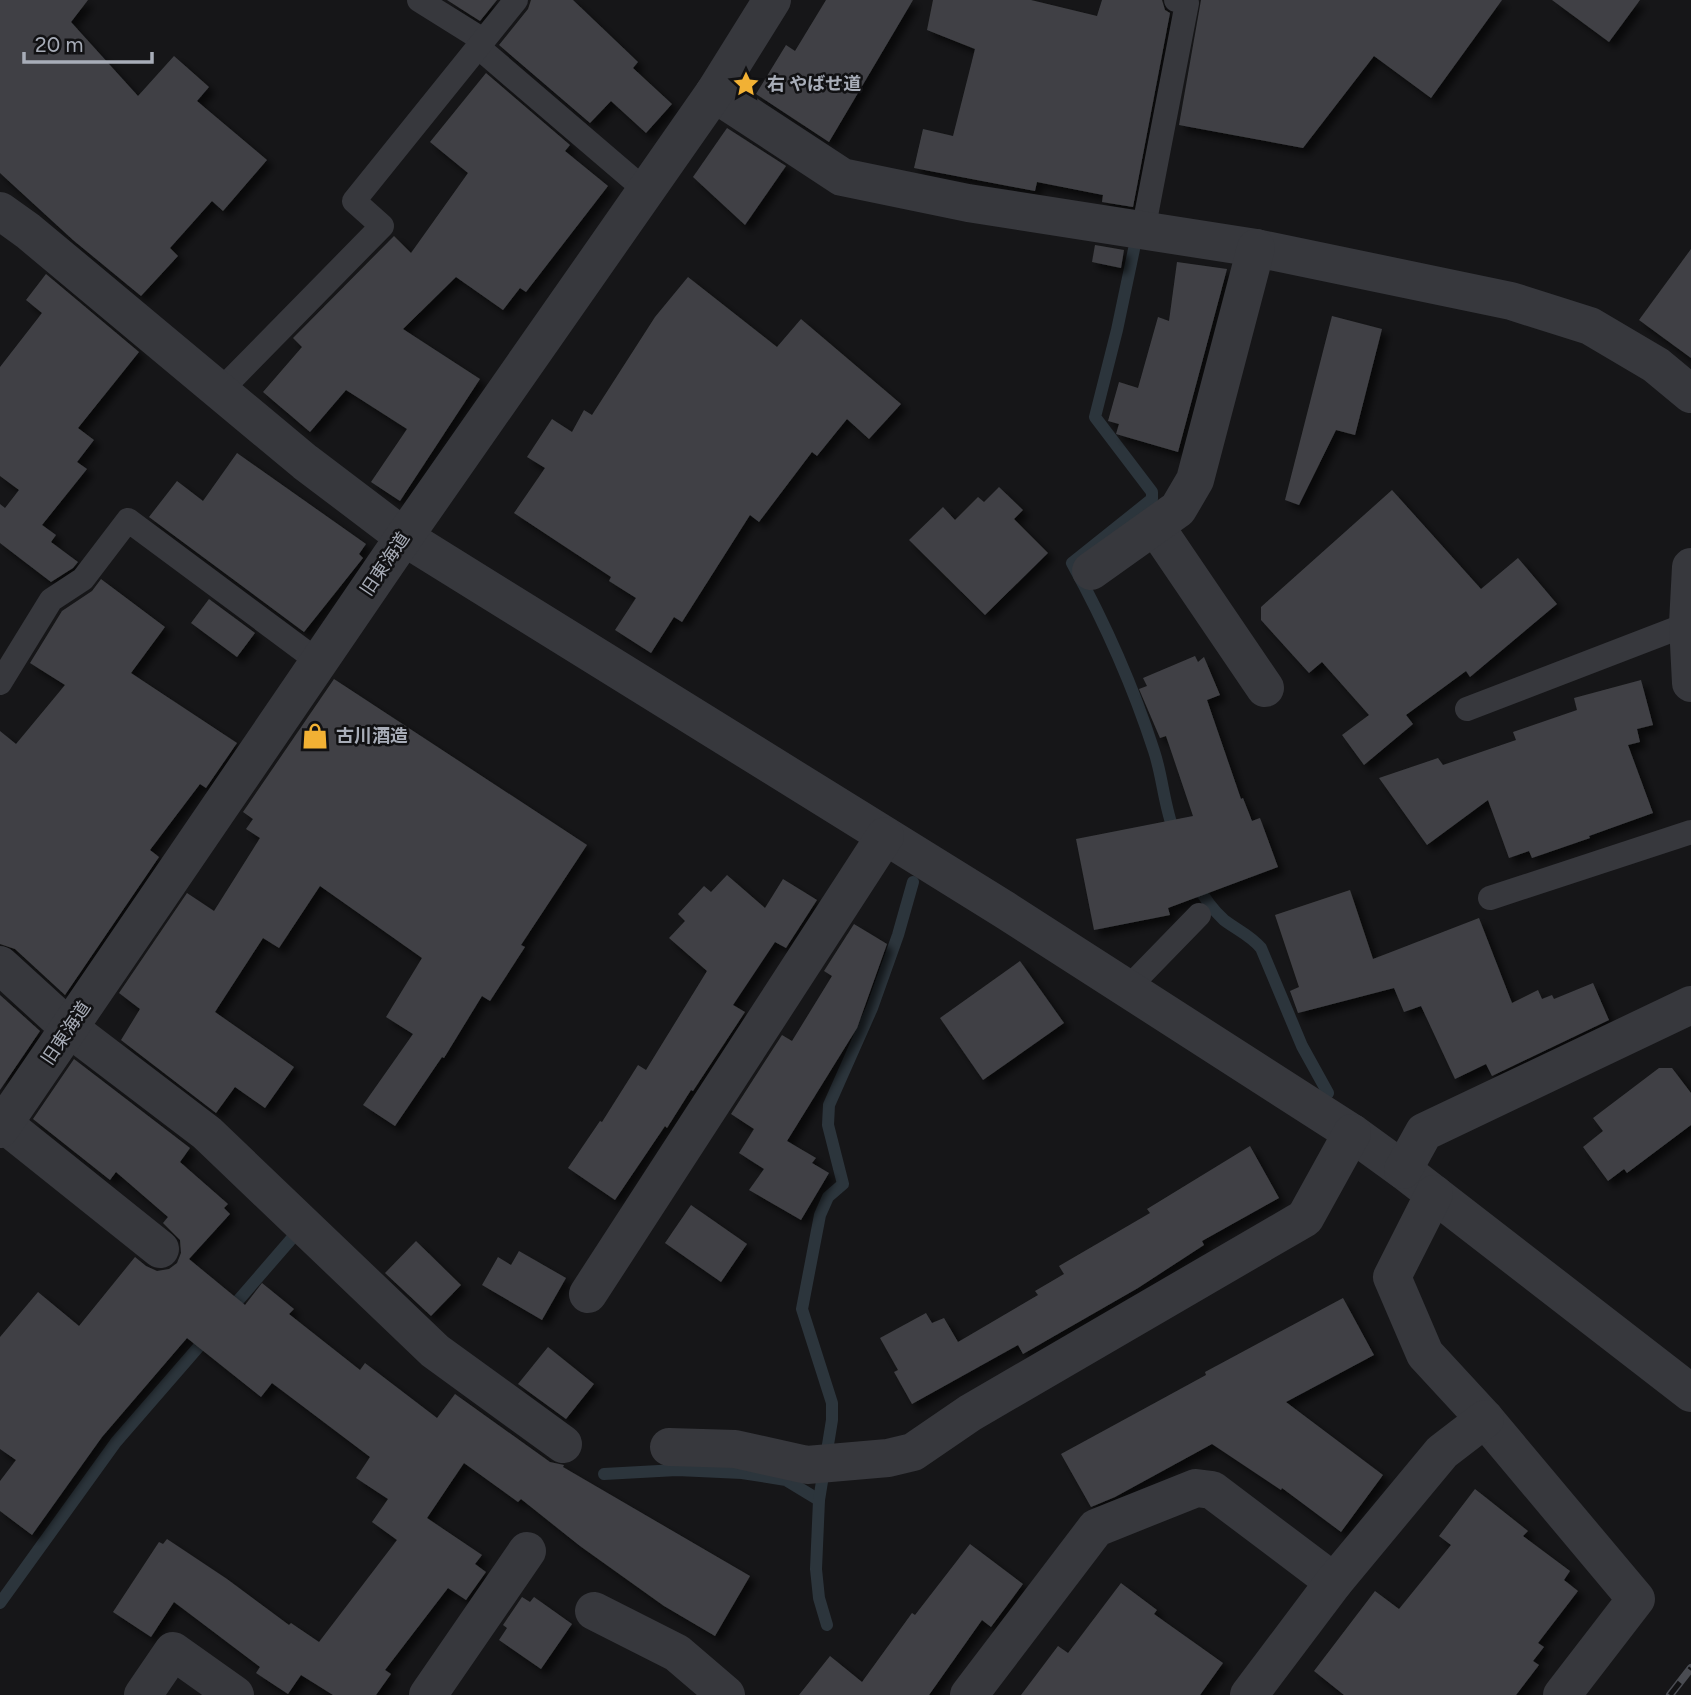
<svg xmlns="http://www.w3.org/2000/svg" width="1691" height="1695" font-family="Figtree,'Noto Sans JP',sans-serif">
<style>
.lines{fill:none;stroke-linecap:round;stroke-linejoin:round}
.stream{stroke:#2c353c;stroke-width:12}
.building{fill:#404145;filter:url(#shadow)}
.service{stroke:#37383d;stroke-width:24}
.minor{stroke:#37383d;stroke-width:38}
.rail-casing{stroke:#4a4c52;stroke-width:8}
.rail{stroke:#111113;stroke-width:5;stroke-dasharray:16;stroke-linecap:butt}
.labels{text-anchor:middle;stroke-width:5;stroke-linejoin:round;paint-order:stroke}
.poi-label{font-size:18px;font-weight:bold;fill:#a8adb8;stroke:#111113;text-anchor:start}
.street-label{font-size:18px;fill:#a8adb8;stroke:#111113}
</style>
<defs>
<filter id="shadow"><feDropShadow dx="6" dy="6" stdDeviation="3.5" flood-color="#0009"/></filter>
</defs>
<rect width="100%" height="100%" fill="#161618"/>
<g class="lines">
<g class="stream">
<path d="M1137,235L1117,330L1095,417L1152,492V499L1072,563C1105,623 1133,686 1154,751C1163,778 1164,807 1175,834"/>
<path d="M1196,883C1203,896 1213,910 1224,920C1237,930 1250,935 1261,948L1302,1046L1328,1093"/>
<polyline points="229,1311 300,1229"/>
<polyline points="604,1474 677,1470 742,1473 786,1480 819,1500"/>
<polyline points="0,1603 116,1442 208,1336"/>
<polyline points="827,1625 819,1598 816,1569 819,1500 832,1420 832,1403 802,1309 820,1215 828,1197 843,1184 828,1125 829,1105 872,1008 898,935 913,882"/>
</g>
</g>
<g class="building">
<polygon points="0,0 88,0 71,22 138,96 174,56 209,87 197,101 267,160 223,211 212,201 170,248 178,256 141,296 73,240 0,173"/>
<polygon points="447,0 497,0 480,21"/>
<polygon points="531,0 573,0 638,62 633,68 672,104 646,133 611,101 590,123 499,45 528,9"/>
<polygon points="826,0 913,0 829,142 756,94 786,45 795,51"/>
<polygon points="933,0 1031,0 1097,16 1102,0 1162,0 1165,10 1170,13 1133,207 1102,202 1103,195 1037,182 1035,191 914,168 923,129 953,136 975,49 927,30"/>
<polygon points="1201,0 1502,0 1431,98 1374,56 1303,148 1179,125"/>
<polygon points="1552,0 1640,0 1609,42"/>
<polygon points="486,73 570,145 565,151 608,186 526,292 520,288 503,310 456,277 403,329 480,379 400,501 371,482 407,429 346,390 310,432 263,392 302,347 293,338 394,236 411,253 468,173 430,142"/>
<polygon points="727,128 786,166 745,225 693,177"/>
<polygon points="1095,245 1124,250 1121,268 1092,262"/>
<polygon points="1691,249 1691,358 1639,320"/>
<polygon points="1177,262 1227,269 1178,452 1116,434 1119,424 1108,421 1119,382 1138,388 1158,317 1169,321"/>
<polygon points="46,274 139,352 78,428 94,440 77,462 87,469 42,525 56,535 51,542 78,562 73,568 51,582 0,543 0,504 5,508 19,490 0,476 0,367 42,313 26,300"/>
<polygon points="688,277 777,347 801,319 901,404 869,439 847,419 817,456 812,452 759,522 750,515 682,622 674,617 651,653 615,630 636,598 609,581 611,577 514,513 545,468 527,457 552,419 572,432 584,410 592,415 655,317"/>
<polygon points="1332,316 1382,329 1355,435 1336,430 1299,505 1285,500"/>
<polygon points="237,453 366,544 359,554 363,558 304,632 149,517 177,481 203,501"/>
<polygon points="999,487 1023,510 1014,519 1048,553 985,615 909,540 943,507 955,520 978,497 984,502"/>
<polygon points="1392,490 1481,589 1518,558 1557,604 1470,677 1466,671 1406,715 1413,724 1364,765 1342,735 1369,715 1322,662 1309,673 1261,620 1261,607"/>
<polygon points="101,579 165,627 131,673 237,743 206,788 200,784 150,850 159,857 65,995 15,949 0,944 0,731 16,744 65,685 30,663 62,611 92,591"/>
<polygon points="209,599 255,633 237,657 191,623"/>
<polygon points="1195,656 1198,662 1204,657 1220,695 1207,700 1241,799 1243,798 1252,821 1260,818 1278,867 1168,908 1170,915 1094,930 1076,839 1193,816 1166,736 1160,738 1139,689 1147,686 1143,678"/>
<polygon points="334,679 587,845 521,945 525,947 490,1001 482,996 444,1058 442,1057 395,1126 363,1105 413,1034 386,1017 422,958 320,886 279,948 263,938 215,1012 294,1067 265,1108 235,1087 216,1113 121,1040 140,1009 119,993 187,893 214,911 260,838 246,829 253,819 243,812"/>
<polygon points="1641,680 1653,725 1637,729 1640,742 1628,745 1653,813 1589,836 1590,838 1532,858 1529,851 1509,858 1488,800 1427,845 1379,778 1438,758 1443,765 1516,740 1513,732 1577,710 1574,698"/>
<polygon points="727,875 765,908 783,879 817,900 786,948 775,942 733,1005 745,1012 693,1091 691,1090 667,1128 665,1126 615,1200 568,1168 600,1121 602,1122 638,1065 646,1070 707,971 669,938 685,921 678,914 704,886 711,892"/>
<polygon points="1350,890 1373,959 1479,918 1512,1003 1538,990 1542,999 1552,995 1554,999 1593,983 1609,1020 1492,1076 1486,1064 1455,1079 1421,1006 1404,1012 1394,988 1298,1013 1290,991 1299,987 1275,915"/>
<polygon points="854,924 887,944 857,1028 787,1141 816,1158 812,1163 829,1173 801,1220 749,1190 764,1169 739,1153 754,1129 731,1114 782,1035 792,1041 832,976 824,971"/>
<polygon points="1020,961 1064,1023 983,1080 940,1018"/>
<polygon points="0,995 40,1031 0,1090"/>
<polygon points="74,1059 190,1148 180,1162 228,1204 224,1208 230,1214 189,1259 245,1305 262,1283 294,1309 289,1314 360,1370 365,1363 437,1418 455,1394 550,1462 564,1465 563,1467 750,1576 715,1636 664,1606 580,1546 521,1499 518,1502 464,1463 427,1518 482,1555 475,1564 486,1572 466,1600 448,1588 385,1670 391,1674 376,1695 333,1695 301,1675 288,1694 256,1673 260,1667 174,1602 151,1637 113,1612 159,1542 163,1544 167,1539 227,1579 289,1625 291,1623 319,1642 397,1540 372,1522 388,1499 356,1478 370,1457 272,1383 261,1397 187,1338 102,1437 32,1535 0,1511 0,1481 16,1460 0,1449 0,1337 38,1292 79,1326 135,1257 146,1266 157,1271 169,1269 177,1263 181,1253 180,1240 163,1223 168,1217 116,1172 110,1180 33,1119"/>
<polygon points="1659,1068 1672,1068 1691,1093 1691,1125 1627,1173 1624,1169 1608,1181 1583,1147 1603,1131 1593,1118"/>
<polygon points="1250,1146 1279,1198 1202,1241 1204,1245 1138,1288 1023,1354 1018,1345 912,1404 894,1372 898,1370 880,1338 926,1313 932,1323 944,1318 958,1342 1038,1295 1035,1291 1064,1274 1059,1266 1150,1213 1147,1209"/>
<polygon points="691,1205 747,1244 721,1282 665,1243"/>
<polygon points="416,1241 461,1285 431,1316 385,1273"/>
<polygon points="519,1251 566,1278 542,1320 482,1285 498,1257 511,1265"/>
<polygon points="1343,1298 1374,1355 1286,1402 1383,1475 1341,1532 1282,1488 1281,1490 1212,1444 1115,1497 1091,1507 1061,1454 1206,1375 1205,1372"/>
<polygon points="548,1347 594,1384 566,1419 518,1384"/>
<polygon points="1475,1489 1528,1531 1523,1536 1570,1571 1564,1580 1578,1591 1538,1643 1544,1647 1533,1661 1539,1665 1516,1695 1344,1695 1314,1671 1375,1591 1399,1609 1451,1545 1439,1536"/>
<polygon points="970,1544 1023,1584 991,1627 982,1620 929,1695 799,1695 830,1656 862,1682 912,1613 915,1615"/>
<polygon points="1121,1583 1157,1610 1154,1614 1223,1663 1200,1695 1021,1695 1058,1646 1068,1653"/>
<polygon points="522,1597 530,1602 534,1597 572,1624 541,1669 499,1640 507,1628 503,1625"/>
</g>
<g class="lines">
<g class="service">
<polyline points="419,0 483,40"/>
<polyline points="478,47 645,190"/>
<polyline points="1143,231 1187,3 1176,0"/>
<polyline points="220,391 382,226 354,201 516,0"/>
<polyline points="0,683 51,600 83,579 128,520 319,662"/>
<polyline points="1467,709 1688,624"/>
<polyline points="1490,898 1691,832"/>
<polyline points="1127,989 1199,915"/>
</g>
<g class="minor">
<polyline points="714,93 842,177 968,203 1256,248 1511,301 1590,326 1656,365 1691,394"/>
<polyline points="0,211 28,231 305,462 404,537 1005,910 1352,1133 1403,1170 1691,1393"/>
<polyline points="1155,526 1265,688"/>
<polyline points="1691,567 1688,624 1691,683"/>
<polyline points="1091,571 1178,509 1195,480 1256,248"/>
<polyline points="0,965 69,1028 207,1133 435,1351 563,1444"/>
<polyline points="4,1124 160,1249"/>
<polyline points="0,1129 404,537 714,93 772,0"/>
<polyline points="1403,1170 1424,1132 1691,1005"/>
<polyline points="1434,1194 1392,1277 1425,1354 1485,1419 1636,1599 1562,1695"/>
<polyline points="588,1294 885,836"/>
<polyline points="669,1447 735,1449 807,1465 888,1458 913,1452 970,1413 1305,1218 1352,1133"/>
<polyline points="594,1611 677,1653 726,1695"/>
<polyline points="143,1695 173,1651 235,1695"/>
<polyline points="428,1695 527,1551"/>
<polyline points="969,1695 1096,1528 1196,1488 1212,1490 1334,1582"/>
<polyline points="1249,1695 1334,1582 1442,1452 1485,1419"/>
</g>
<g class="rail-casing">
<polyline id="rail" points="1670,1695 1691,1668"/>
</g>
<use href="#rail" class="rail"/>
</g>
<defs>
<g id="sight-bare" transform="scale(2.1)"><path d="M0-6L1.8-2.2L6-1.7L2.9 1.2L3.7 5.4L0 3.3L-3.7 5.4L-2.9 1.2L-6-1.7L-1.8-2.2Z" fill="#f2b134" stroke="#111113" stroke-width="2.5" paint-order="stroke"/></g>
<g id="shop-bare" transform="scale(2.1)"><path d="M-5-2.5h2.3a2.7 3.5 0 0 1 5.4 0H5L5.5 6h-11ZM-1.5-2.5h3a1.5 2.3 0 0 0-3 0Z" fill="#f2b134" stroke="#111113" stroke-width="2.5" paint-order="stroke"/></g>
</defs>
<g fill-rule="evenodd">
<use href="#sight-bare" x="746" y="84"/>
<use href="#shop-bare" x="315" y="736"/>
</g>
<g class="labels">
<g class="poi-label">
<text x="767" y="90">右 やばせ道</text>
<text x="336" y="742">古川酒造</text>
</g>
<g class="street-label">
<text transform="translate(385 564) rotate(-56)" y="6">旧東海道</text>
<text transform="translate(66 1033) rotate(-56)" y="6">旧東海道</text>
</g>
</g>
<path d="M24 52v10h128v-10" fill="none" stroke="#a8adb8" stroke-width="3.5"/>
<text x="35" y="52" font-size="21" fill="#a8adb8" stroke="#111113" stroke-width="5" paint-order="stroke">20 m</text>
</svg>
